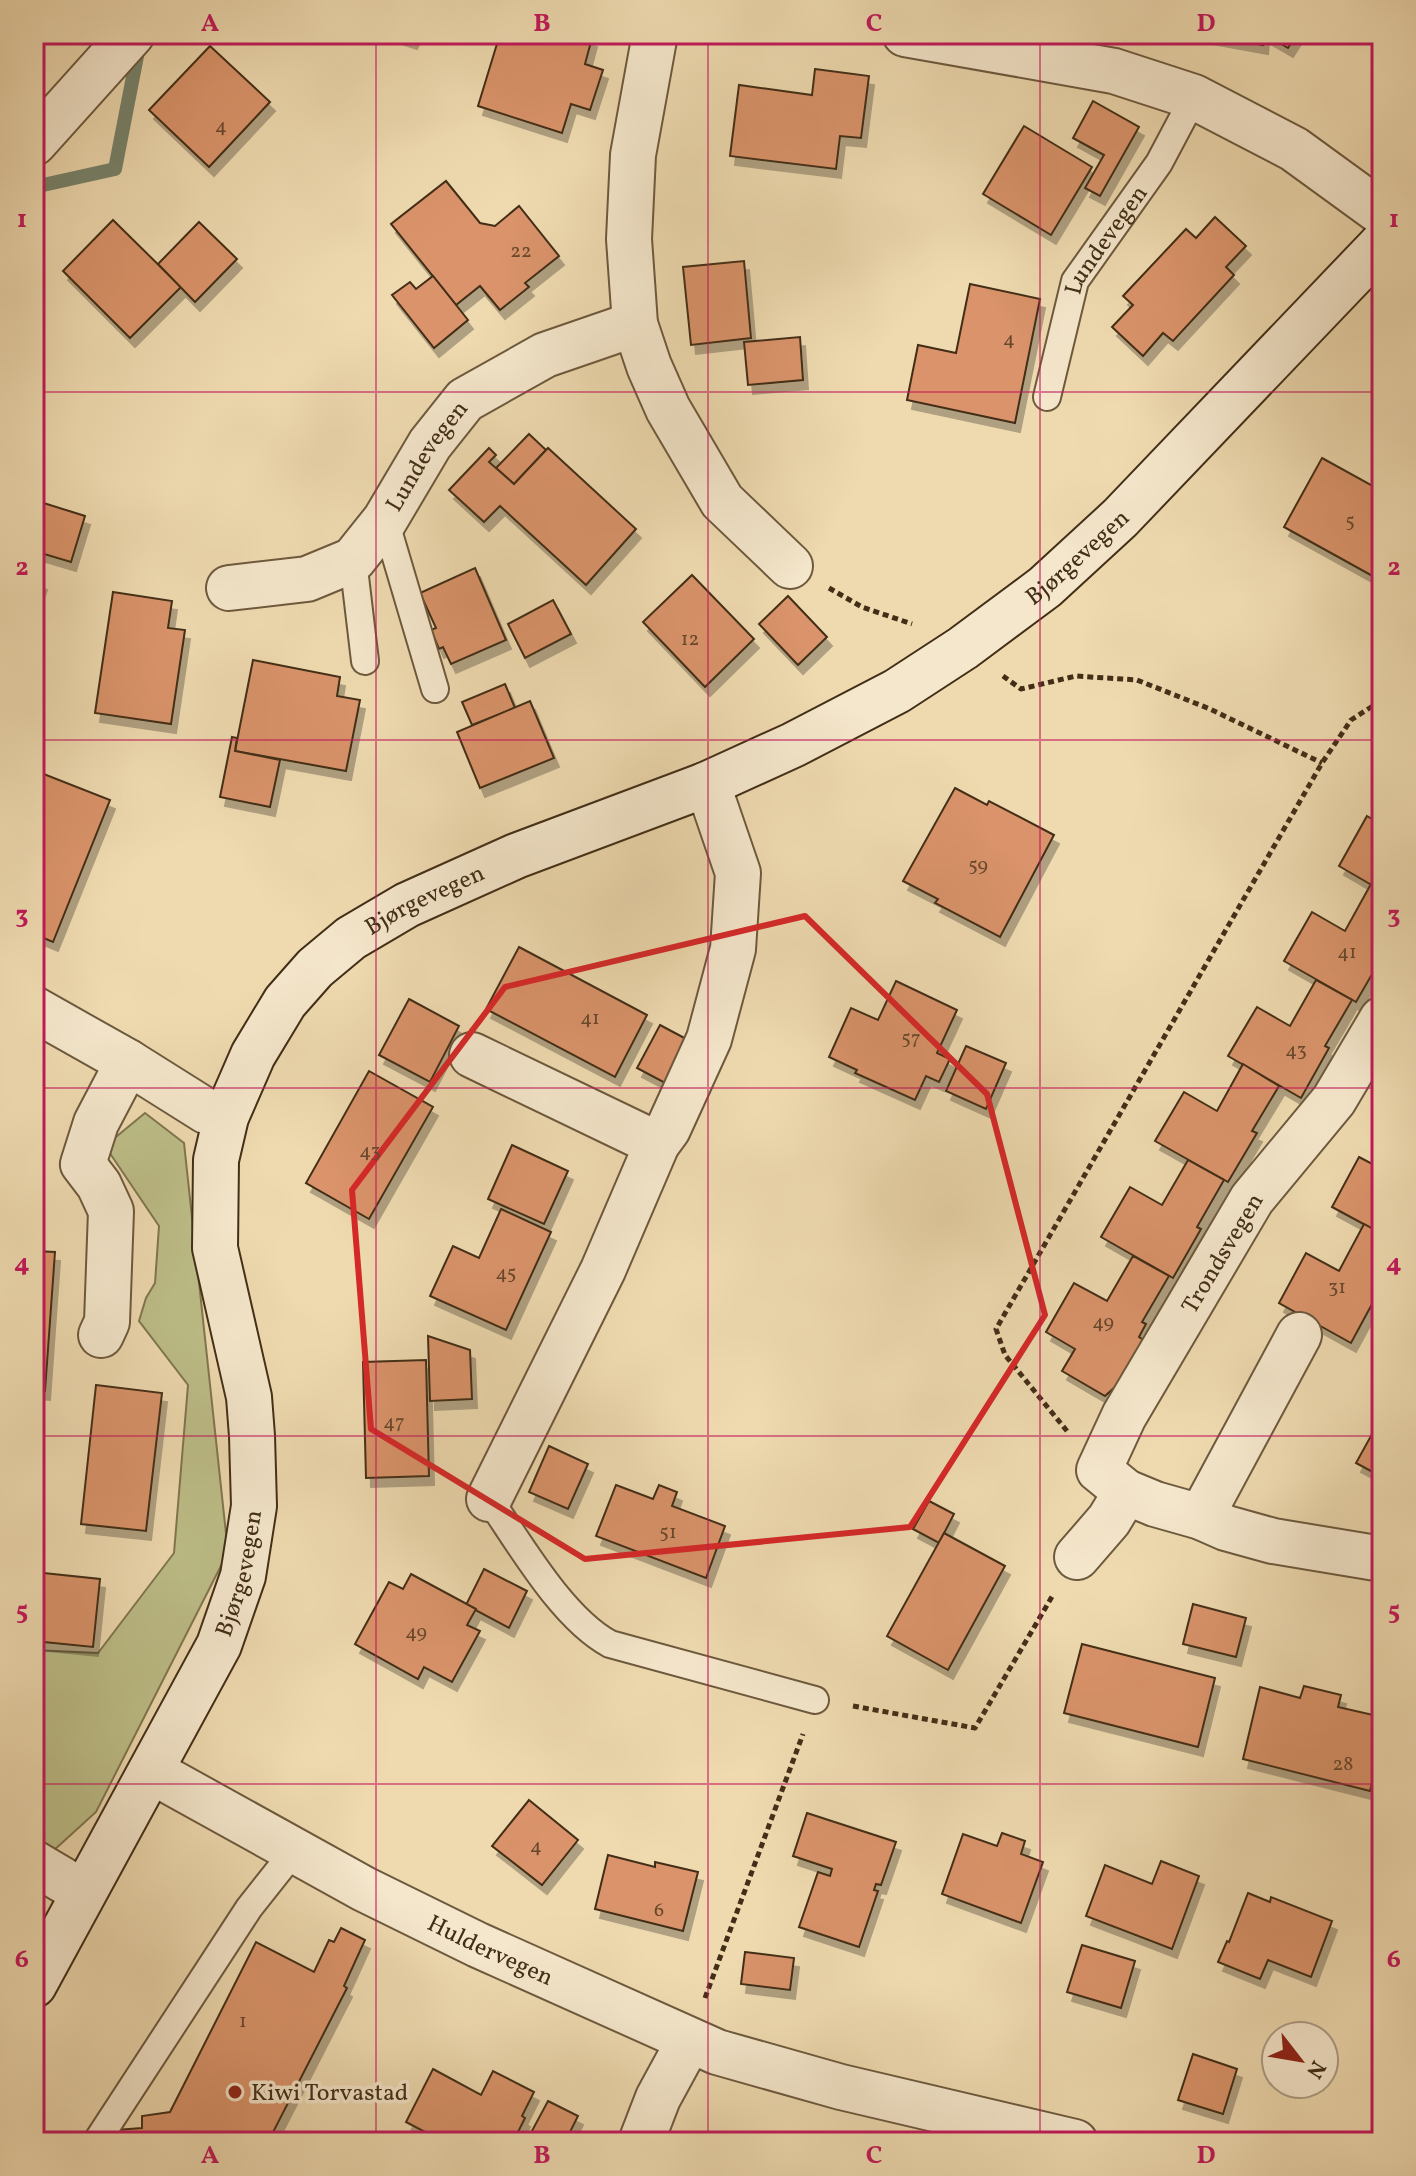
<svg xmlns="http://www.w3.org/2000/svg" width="1416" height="2176" font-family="Vollkorn,serif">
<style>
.green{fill:#bdbe88;stroke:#807650;stroke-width:2}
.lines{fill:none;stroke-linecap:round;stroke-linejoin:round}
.stream{stroke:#77836d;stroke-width:14}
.building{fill:#da936b;stroke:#422e17;stroke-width:2;filter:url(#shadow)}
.lane-casing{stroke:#6d593d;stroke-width:30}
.street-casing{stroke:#6d593d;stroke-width:48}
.secondary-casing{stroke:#422e17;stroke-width:48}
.path{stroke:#422e17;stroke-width:5;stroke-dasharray:6 4;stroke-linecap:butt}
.lane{stroke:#f5e7cc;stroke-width:26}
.street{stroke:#f5e7cc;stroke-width:44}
.secondary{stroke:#f5e7cc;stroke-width:44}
.marked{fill:none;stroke:#d62828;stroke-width:6;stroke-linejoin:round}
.grid{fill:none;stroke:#c2185b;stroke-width:2;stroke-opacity:0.55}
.poi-dot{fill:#8f2418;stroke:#f5e7cc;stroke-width:3}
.labels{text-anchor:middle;stroke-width:7;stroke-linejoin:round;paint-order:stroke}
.number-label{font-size:20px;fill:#68472c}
.street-label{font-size:24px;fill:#422e17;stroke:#f5e7cc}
.poi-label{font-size:24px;fill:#422e17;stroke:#f5e7cc;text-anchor:start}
.neatline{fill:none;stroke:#c2185b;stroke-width:3}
.grid-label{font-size:26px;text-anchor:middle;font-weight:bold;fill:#c2185b}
</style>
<defs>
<filter id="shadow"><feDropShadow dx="5" dy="9" stdDeviation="0" flood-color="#0004"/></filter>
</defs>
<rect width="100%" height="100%" fill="#efdab0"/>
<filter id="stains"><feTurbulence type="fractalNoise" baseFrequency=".0025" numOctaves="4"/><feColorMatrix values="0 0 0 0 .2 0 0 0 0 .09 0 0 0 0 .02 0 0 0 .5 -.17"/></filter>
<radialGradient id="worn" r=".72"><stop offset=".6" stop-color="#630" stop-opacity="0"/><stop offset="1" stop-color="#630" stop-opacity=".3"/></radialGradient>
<polygon class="green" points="145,1113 184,1143 228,1552 96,1812 53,1851 34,1844 34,1650 98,1653 174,1553 188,1385 139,1321 146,1298 155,1283 159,1226 105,1146"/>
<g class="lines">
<polyline class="stream" points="34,187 115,169 139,46"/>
</g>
<g class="building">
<polygon points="394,34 415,34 412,40"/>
<polygon points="500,34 578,34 592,38 585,64 603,70 590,110 571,104 562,133 478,106"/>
<polygon points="1202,34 1264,34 1263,45"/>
<polygon points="1264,34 1297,34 1288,48"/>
<polygon points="210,46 270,102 209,167 149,110"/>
<polygon points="815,69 869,76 861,138 840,136 836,169 730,156 739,85 812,95"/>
<polygon points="1093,101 1139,127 1100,196 1085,188 1104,155 1073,138"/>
<polygon points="1024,126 1092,167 1051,235 983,194"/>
<polygon points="446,181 480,223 495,226 519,206 559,256 525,283 529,287 500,310 480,286 456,305 391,224"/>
<polygon points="1215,217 1246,246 1226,267 1234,275 1173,341 1163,333 1143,356 1112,327 1133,305 1123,296 1186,229 1196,238"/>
<polygon points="113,220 181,287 130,338 63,271"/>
<polygon points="199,222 237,259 195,302 158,264"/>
<polygon points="744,261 751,338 691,345 683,267"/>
<polygon points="433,276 468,320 434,348 392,295 410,282 416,289"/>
<polygon points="970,284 1040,299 1015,423 907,400 918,345 956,353"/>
<polygon points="800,337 803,380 748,385 744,342"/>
<polygon points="529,434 546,450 514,484 496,468"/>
<polygon points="489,448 496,455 489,462 514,484 548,448 636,529 586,585 500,506 484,522 449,490"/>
<polygon points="1322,458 1382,491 1382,571 1378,579 1284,527"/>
<polygon points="34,500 85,516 71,562 34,551"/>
<polygon points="475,568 506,640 451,664 443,647 439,649 431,630 436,628 420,593"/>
<polygon points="692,575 754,639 705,687 643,622"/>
<polygon points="34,578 42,581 34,604"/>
<polygon points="113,592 172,601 168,628 185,630 171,724 95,713"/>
<polygon points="788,596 827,637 798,665 759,624"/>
<polygon points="553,600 571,634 525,658 508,624"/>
<polygon points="253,660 340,677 337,696 360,700 346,771 235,751"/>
<polygon points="505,684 515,708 472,725 462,702"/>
<polygon points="530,701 554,758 480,788 457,732"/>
<polygon points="232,737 237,738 235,751 280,760 270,807 220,797"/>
<polygon points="36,771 110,800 53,942 34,934 34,775"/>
<polygon points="955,788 987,805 989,801 1054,835 1000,937 935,903 938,899 903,881"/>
<polygon points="1367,816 1382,825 1382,891 1339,866"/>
<polygon points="1371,884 1382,891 1382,957 1356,1002 1284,961 1312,912 1345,931"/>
<polygon points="519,947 647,1015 615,1077 486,1009"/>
<polygon points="1316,980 1352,1000 1325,1046 1329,1048 1301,1098 1228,1056 1257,1007 1290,1026"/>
<polygon points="896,981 957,1010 937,1053 950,1059 939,1082 926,1076 915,1100 855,1073 857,1070 829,1057 851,1008 878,1020"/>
<polygon points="409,999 459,1026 430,1082 379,1055"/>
<polygon points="660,1025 690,1041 667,1084 637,1068"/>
<polygon points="966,1046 1006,1063 986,1109 946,1091"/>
<polygon points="1243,1064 1279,1086 1252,1131 1257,1133 1228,1182 1155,1141 1184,1092 1217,1111"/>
<polygon points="369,1071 433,1107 369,1219 306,1183"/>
<polygon points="512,1145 568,1171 544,1224 488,1199"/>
<polygon points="1359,1157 1382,1169 1382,1234 1332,1207"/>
<polygon points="1188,1160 1224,1180 1197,1227 1201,1229 1173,1278 1101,1237 1130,1187 1162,1205"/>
<polygon points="501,1209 551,1232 506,1330 430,1296 453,1246 479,1258"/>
<polygon points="1364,1224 1382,1234 1382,1279 1375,1291 1378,1293 1351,1343 1279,1303 1306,1253 1339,1271"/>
<polygon points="34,1251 55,1252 45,1391 34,1390"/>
<polygon points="1133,1256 1169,1276 1142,1322 1146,1324 1139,1337 1148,1343 1126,1377 1105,1396 1062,1371 1075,1349 1046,1332 1074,1283 1107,1301"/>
<polygon points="428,1336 470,1350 472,1399 430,1401"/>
<polygon points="426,1360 429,1476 366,1478 363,1362"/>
<polygon points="96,1385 162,1393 146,1531 81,1524"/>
<polygon points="1382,1416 1382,1477 1356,1463"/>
<polygon points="549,1446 588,1464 568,1509 529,1492"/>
<polygon points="616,1485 653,1499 659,1485 677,1492 672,1506 725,1526 706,1578 596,1536"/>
<polygon points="929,1501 954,1514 939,1543 913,1529"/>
<polygon points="944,1533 1005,1566 948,1670 887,1636"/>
<polygon points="484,1569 527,1591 509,1628 466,1605"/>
<polygon points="34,1572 100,1579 93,1647 34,1641"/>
<polygon points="411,1574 476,1609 467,1625 480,1631 452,1682 424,1667 418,1679 355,1644 389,1582 403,1589"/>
<polygon points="1193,1604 1246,1618 1236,1657 1183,1644"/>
<polygon points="1082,1644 1215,1678 1198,1747 1064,1713"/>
<polygon points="1381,1661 1382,1661 1382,1717 1373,1715"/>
<polygon points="1304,1686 1341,1695 1338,1707 1382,1717 1382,1743 1370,1791 1243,1759 1260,1687 1300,1698"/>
<polygon points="529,1800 578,1840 542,1885 492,1846"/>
<polygon points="807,1813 896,1842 881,1885 876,1884 874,1890 878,1891 859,1947 799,1927 818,1872 830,1876 832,1869 793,1856"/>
<polygon points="1002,1833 1025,1841 1021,1854 1043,1862 1021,1923 942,1894 963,1834 997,1846"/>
<polygon points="608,1855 655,1867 655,1862 698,1872 683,1931 595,1909"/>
<polygon points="1161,1861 1199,1876 1172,1949 1086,1916 1105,1865 1152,1884"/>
<polygon points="1248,1893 1270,1902 1271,1897 1332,1921 1311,1977 1268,1960 1260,1979 1218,1962 1227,1941 1229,1942"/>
<polygon points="341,1928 365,1940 344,1986 347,1988 268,2142 110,2142 116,2130 142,2128 142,2116 170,2112 256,1942 314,1972 329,1940 334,1942"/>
<polygon points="1082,1945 1135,1961 1121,2008 1067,1992"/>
<polygon points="745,1952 794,1958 790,1990 741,1984"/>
<polygon points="1193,2054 1237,2069 1223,2114 1178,2100"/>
<polygon points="433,2069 481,2095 493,2071 534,2092 522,2116 525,2118 513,2142 444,2142 406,2122"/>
<polygon points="548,2101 578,2116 565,2142 526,2142"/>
</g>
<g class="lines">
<g class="lane-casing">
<g id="lane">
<path id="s1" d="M1047,397L1075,281L1159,163L1194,97"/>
<polyline points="385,520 435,689"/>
<polyline points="353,560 365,661"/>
<path d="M489,1499C520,1544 562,1618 610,1644L815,1700"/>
<polyline points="97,2141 249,1908 295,1850"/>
</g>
</g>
<g class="street-casing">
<g id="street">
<polyline points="655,34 633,155 629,239 635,324 649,366 668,409 722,501 790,566"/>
<polyline points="905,34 1114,71 1194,97 1294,149 1382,213"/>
<polyline points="34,143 132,34"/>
<path id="s2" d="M229,588L307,579L353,560L385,520L430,444L465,400L545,355L635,324"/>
<polyline points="34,1009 128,1062 206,1111 226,1117"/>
<polyline points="1382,1019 1334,1100 1252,1199 1124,1416 1099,1470 1126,1492 1155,1504 1201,1517 1226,1528 1273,1541 1382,1559"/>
<polyline points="472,1055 657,1144"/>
<polyline points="101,1335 107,1322 111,1211 99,1185 83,1164 96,1123 128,1062"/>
<polyline points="489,1499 603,1270 657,1144 668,1129 709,1039 733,949 738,873 713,800 705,785"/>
<polyline points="1201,1517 1299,1335"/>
<polyline points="1077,1557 1109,1520 1126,1492"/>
<path id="s3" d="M151,1771L364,1889L478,1945L717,2052L841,2087L1075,2142"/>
<polyline points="34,1863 83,1892"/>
<polyline points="641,2142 658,2098 689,2041"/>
</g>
</g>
<g class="secondary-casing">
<g id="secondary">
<path id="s4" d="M34,1985L219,1645L243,1576L254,1506L252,1436L249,1397L215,1248L216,1160L226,1117L253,1055L285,1002L315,968L351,938L407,905L516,856L705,785L793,745L897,691L963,648L1045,587L1120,518L1382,244"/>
</g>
</g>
<g class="path">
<polyline points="829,588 862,607 912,624"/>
<polyline points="1003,676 1021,689 1076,676 1137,680 1210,709 1322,763"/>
<polyline points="1067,1431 1005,1355 996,1329 1322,763 1351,720 1382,700"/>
<polyline points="853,1706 975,1728 1053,1595"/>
<polyline points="705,1998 803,1734"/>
</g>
<use href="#lane" class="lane"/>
<use href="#street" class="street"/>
<use href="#secondary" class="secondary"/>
</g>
<path class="marked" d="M805,916L987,1094L1045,1315L910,1527L585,1559L371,1429L352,1190L505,987Z"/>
<path class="grid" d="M376,34V2142M708,34V2142M1040,34V2142M34,392H1382M34,740H1382M34,1088H1382M34,1436H1382M34,1784H1382"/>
<circle class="poi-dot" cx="235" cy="2092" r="8"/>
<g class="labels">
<g class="number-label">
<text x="221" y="132">4</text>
<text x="521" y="257">22</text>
<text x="1009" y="345">4</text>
<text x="1350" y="527">5</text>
<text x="690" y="645">12</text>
<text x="978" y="871">59</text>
<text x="1347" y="958">41</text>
<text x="590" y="1024">41</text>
<text x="911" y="1044">57</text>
<text x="1296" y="1056">43</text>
<text x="370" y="1157">43</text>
<text x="506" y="1279">45</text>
<text x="1337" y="1293">31</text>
<text x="1103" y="1328">49</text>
<text x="394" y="1428">47</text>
<text x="668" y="1538">51</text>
<text x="416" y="1638">49</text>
<text x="1343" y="1770">28</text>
<text x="536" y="1852">4</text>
<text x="659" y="1916">6</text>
<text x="243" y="2027">1</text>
</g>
<g class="street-label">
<text dy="8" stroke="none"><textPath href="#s1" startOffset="170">Lundevegen</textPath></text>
<text dy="8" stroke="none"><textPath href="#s2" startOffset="256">Lundevegen</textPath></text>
<text dy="8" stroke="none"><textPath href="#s4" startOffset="1972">Bjørgevegen</textPath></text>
<text dy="8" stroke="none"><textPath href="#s4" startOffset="1230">Bjørgevegen</textPath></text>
<text transform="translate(1222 1253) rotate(-59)" y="8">Trondsvegen</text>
<text dy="8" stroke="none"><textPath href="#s4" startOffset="462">Bjørgevegen</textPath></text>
<text dy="8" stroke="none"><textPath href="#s3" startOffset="384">Huldervegen</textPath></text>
</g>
<g class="poi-label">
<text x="251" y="2100">Kiwi Torvastad</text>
</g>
</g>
<rect width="1416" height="2176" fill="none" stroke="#efdab0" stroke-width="88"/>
<g transform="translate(1300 2060) rotate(121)"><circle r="38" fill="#f5e7cc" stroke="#ad9d84" stroke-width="2"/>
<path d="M0-6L14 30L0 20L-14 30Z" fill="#8f2418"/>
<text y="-12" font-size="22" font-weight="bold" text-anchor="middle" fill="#422e17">N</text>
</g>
<rect x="44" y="44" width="1328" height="2088" class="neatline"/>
<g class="grid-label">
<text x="210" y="31">A</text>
<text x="542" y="31">B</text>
<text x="874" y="31">C</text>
<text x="1206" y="31">D</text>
<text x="22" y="227">1</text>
<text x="1394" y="227">1</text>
<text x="22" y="575">2</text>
<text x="1394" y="575">2</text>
<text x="22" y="923">3</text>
<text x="1394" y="923">3</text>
<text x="22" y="1271">4</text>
<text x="1394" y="1271">4</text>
<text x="22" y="1619">5</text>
<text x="1394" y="1619">5</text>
<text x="22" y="1967">6</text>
<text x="1394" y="1967">6</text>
<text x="210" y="2163">A</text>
<text x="542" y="2163">B</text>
<text x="874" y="2163">C</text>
<text x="1206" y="2163">D</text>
</g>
<rect width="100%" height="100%" filter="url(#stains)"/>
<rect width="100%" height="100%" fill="url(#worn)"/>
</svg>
